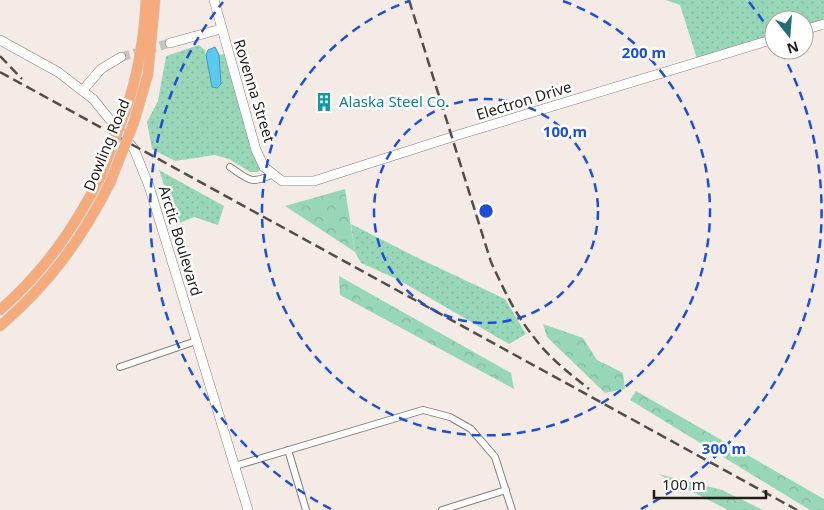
<svg xmlns="http://www.w3.org/2000/svg" width="824" height="510" font-family="'Noto Sans',sans-serif">
<style>
.grass{fill:url(#grass-dots)}
.forest{fill:url(#forest-crowns)}
.water{fill:#5bc8f1;stroke:#4995b1}
.lines{fill:none;stroke-linecap:round;stroke-linejoin:round}
.secondary-tunnel{stroke:#cac2bd;stroke-width:9;stroke-dasharray:9 4.5;stroke-linecap:butt}
.street-casing{stroke:#867f7a;stroke-width:8}
.secondary-casing{stroke:#867f7a;stroke-width:10}
.primary-casing{stroke:#c9c9c8;stroke-width:11}
.street{stroke:#fff;stroke-width:6}
.secondary{stroke:#fff;stroke-width:9}
.primary{stroke:#f6ab7d;stroke-width:10}
.rail{stroke:#524d4a;stroke-width:2.5;stroke-dasharray:10 5;stroke-linecap:butt}
.primary-bridge-casing{stroke:#c9c9c8;stroke-width:11;stroke-linecap:butt}
.primary-bridge{stroke:#f6ab7d;stroke-width:10}
.ring{fill:none;stroke:#1d4ed8;stroke-width:2.5;stroke-dasharray:9 6}
.labels{text-anchor:middle;stroke-width:5;stroke-linejoin:round;paint-order:stroke}
.street-label{font-size:15px;fill:#201d1b;stroke:#fff}
.culture-label{font-size:15px;fill:#0d838f;stroke:#fff;text-anchor:start}
.centre{fill:#1d4ed8;stroke:#fff;stroke-width:2.5}
.ring-label{font-size:15px;text-anchor:middle;font-weight:bold;fill:#1d4ed8;stroke:#fff;stroke-width:5;stroke-linejoin:round;paint-order:stroke}
</style>
<defs>
<pattern id="grass-dots" width="8" height="8" patternUnits="userSpaceOnUse" patternTransform="scale(1.25)"><rect width="8" height="8" fill="#97d7b7"/><path d="M2 2h.1M6 6h.1" fill="none" stroke="#82b89d" stroke-width="1.8" stroke-linecap="round"/></pattern>
<pattern id="forest-crowns" width="20" height="18" patternUnits="userSpaceOnUse" patternTransform="scale(1.25)"><rect width="20" height="18" fill="#97d7b7"/><path d="M2 6a3 3 0 1 1 6 0M12 15a3 3 0 1 1 6 0" fill="none" stroke="#82b89d"/></pattern>
</defs>
<rect width="100%" height="100%" fill="#f4ebe6"/>
<g class="grass">
<polygon points="666,0 824,0 824,21 804,27 804,20 774,20 774,36 697,59 680,5"/>
<polygon points="199,45 205,50 212,87 221,84 219,55 224,54 252,151 261,169 258,172 250,172 229,159 215,155 175,161 152,149 147,122 158,101 166,56"/>
<polygon points="159,170 224,206 218,225 194,217 177,224"/>
<polygon points="351,224 418,258 505,299 526,334 509,344 399,280 361,263 355,252"/>
</g>
<g class="forest">
<polygon points="345,189 355,252 285,206"/>
<polygon points="339,276 511,373 514,389 340,295"/>
<polygon points="543,324 583,338 597,360 623,373 625,389 605,393 547,337"/>
<polygon points="636,391 824,499 824,510 810,510 630,400"/>
<polygon points="658,474 722,490 763,510 728,510"/>
</g>
<polygon class="water" points="215,47 219,55 221,84 217,88 212,87 206,55 208,50"/>
<g class="lines">
<polyline class="secondary-tunnel" points="121,57 170,43"/>
<g class="street-casing">
<g id="street">
<path d="M230,167C249,180 251,185 273,174"/>
<polyline points="120,367 196,341"/>
<polyline points="288,450 306,510"/>
<polyline points="235,466 423,410 450,417 471,429 495,457 512,510"/>
<polyline points="442,510 506,490"/>
</g>
</g>
<g class="secondary-casing">
<g id="secondary">
<polyline points="214,0 256,150 264,167 282,181 314,181 458,135 774,39"/>
<polyline points="804,30 824,24"/>
<polyline points="0,40 58,72 93,99 134,149 149,186 248,510"/>
<polyline points="170,43 221,29"/>
<polyline points="83,90 101,69 121,57"/>
</g>
</g>
<g class="primary-casing">
<g id="primary">
<path d="M125,112C138,76 144,38 146,0"/>
<polyline points="134,122 148,74 155,0"/>
<path d="M0,310C45,271 74,228 101,176"/>
<path d="M0,326C49,284 81,240 110,183"/>
</g>
</g>
<use href="#street" class="street"/>
<use href="#secondary" class="secondary"/>
<use href="#primary" class="primary"/>
<g class="rail">
<path d="M409,0L491,262C503,288 515,314 533,336C548,357 569,373 589,389"/>
<polyline points="0,56 22,79"/>
<polyline points="0,72 797,510"/>
</g>
<g class="primary-bridge-casing">
<g id="primary-bridge">
<polyline points="101,176 125,112"/>
<polyline points="110,183 134,122"/>
</g>
</g>
<use href="#primary-bridge" class="primary-bridge"/>
</g>
<g class="ring">
<circle cx="486" cy="211" r="112"/>
<path d="M563 1A224 224 0 1 1 409 1"/>
<path d="M331 509A336 336 0 0 1 223 2M749 2A336 336 0 0 1 772 35M781 51A336 336 0 0 1 641 509"/>
</g>
<defs>
<g id="building-bare" transform="scale(1.5)"><path d="M-4-6H4V6H1V3H-1V6H-4ZM-2.5-4.3h1.7v1.8h-1.7ZM.8-4.3h1.7v1.8H.8ZM-2.5-1h1.7V.8h-1.7ZM.8-1h1.7V.8H.8Z" fill="#0f9aa8" stroke="#fff" stroke-width="2.5" paint-order="stroke"/></g>
</defs>
<g fill-rule="evenodd">
<use href="#building-bare" x="324" y="102"/>
</g>
<g class="labels">
<g class="street-label">
<text transform="translate(254 91) rotate(73)" y="5">Rovenna Street</text>
<text transform="translate(524 101) rotate(-17)" y="5">Electron Drive</text>
<text transform="translate(107 145) rotate(-68)" y="5">Dowling Road</text>
<text transform="translate(180 241) rotate(73)" y="5">Arctic Boulevard</text>
</g>
<g class="culture-label">
<text x="339" y="107">Alaska Steel Co.</text>
</g>
</g>
<circle cx="486" cy="211" r="8" class="centre"/>
<g class="ring-label">
<text x="644" y="58">200 m</text>
<text x="565" y="137">100 m</text>
<text x="724" y="454">300 m</text>
</g>
<g transform="translate(789 35) rotate(163)"><circle r="24" fill="#ffffff" stroke="#a6a5a4"/>
<path d="M0-4L9 19L0 12L-9 19Z" fill="#236e73"/>
<text y="-8" font-size="14" font-weight="bold" text-anchor="middle" fill="#201d1b">N</text>
</g>
<path d="M654 490v8h112v-8" fill="none" stroke="#201d1b" stroke-width="2.5"/>
<text x="662" y="490" font-size="15" fill="#201d1b" stroke="#ffffff" stroke-width="4" paint-order="stroke">100 m</text>
</svg>
